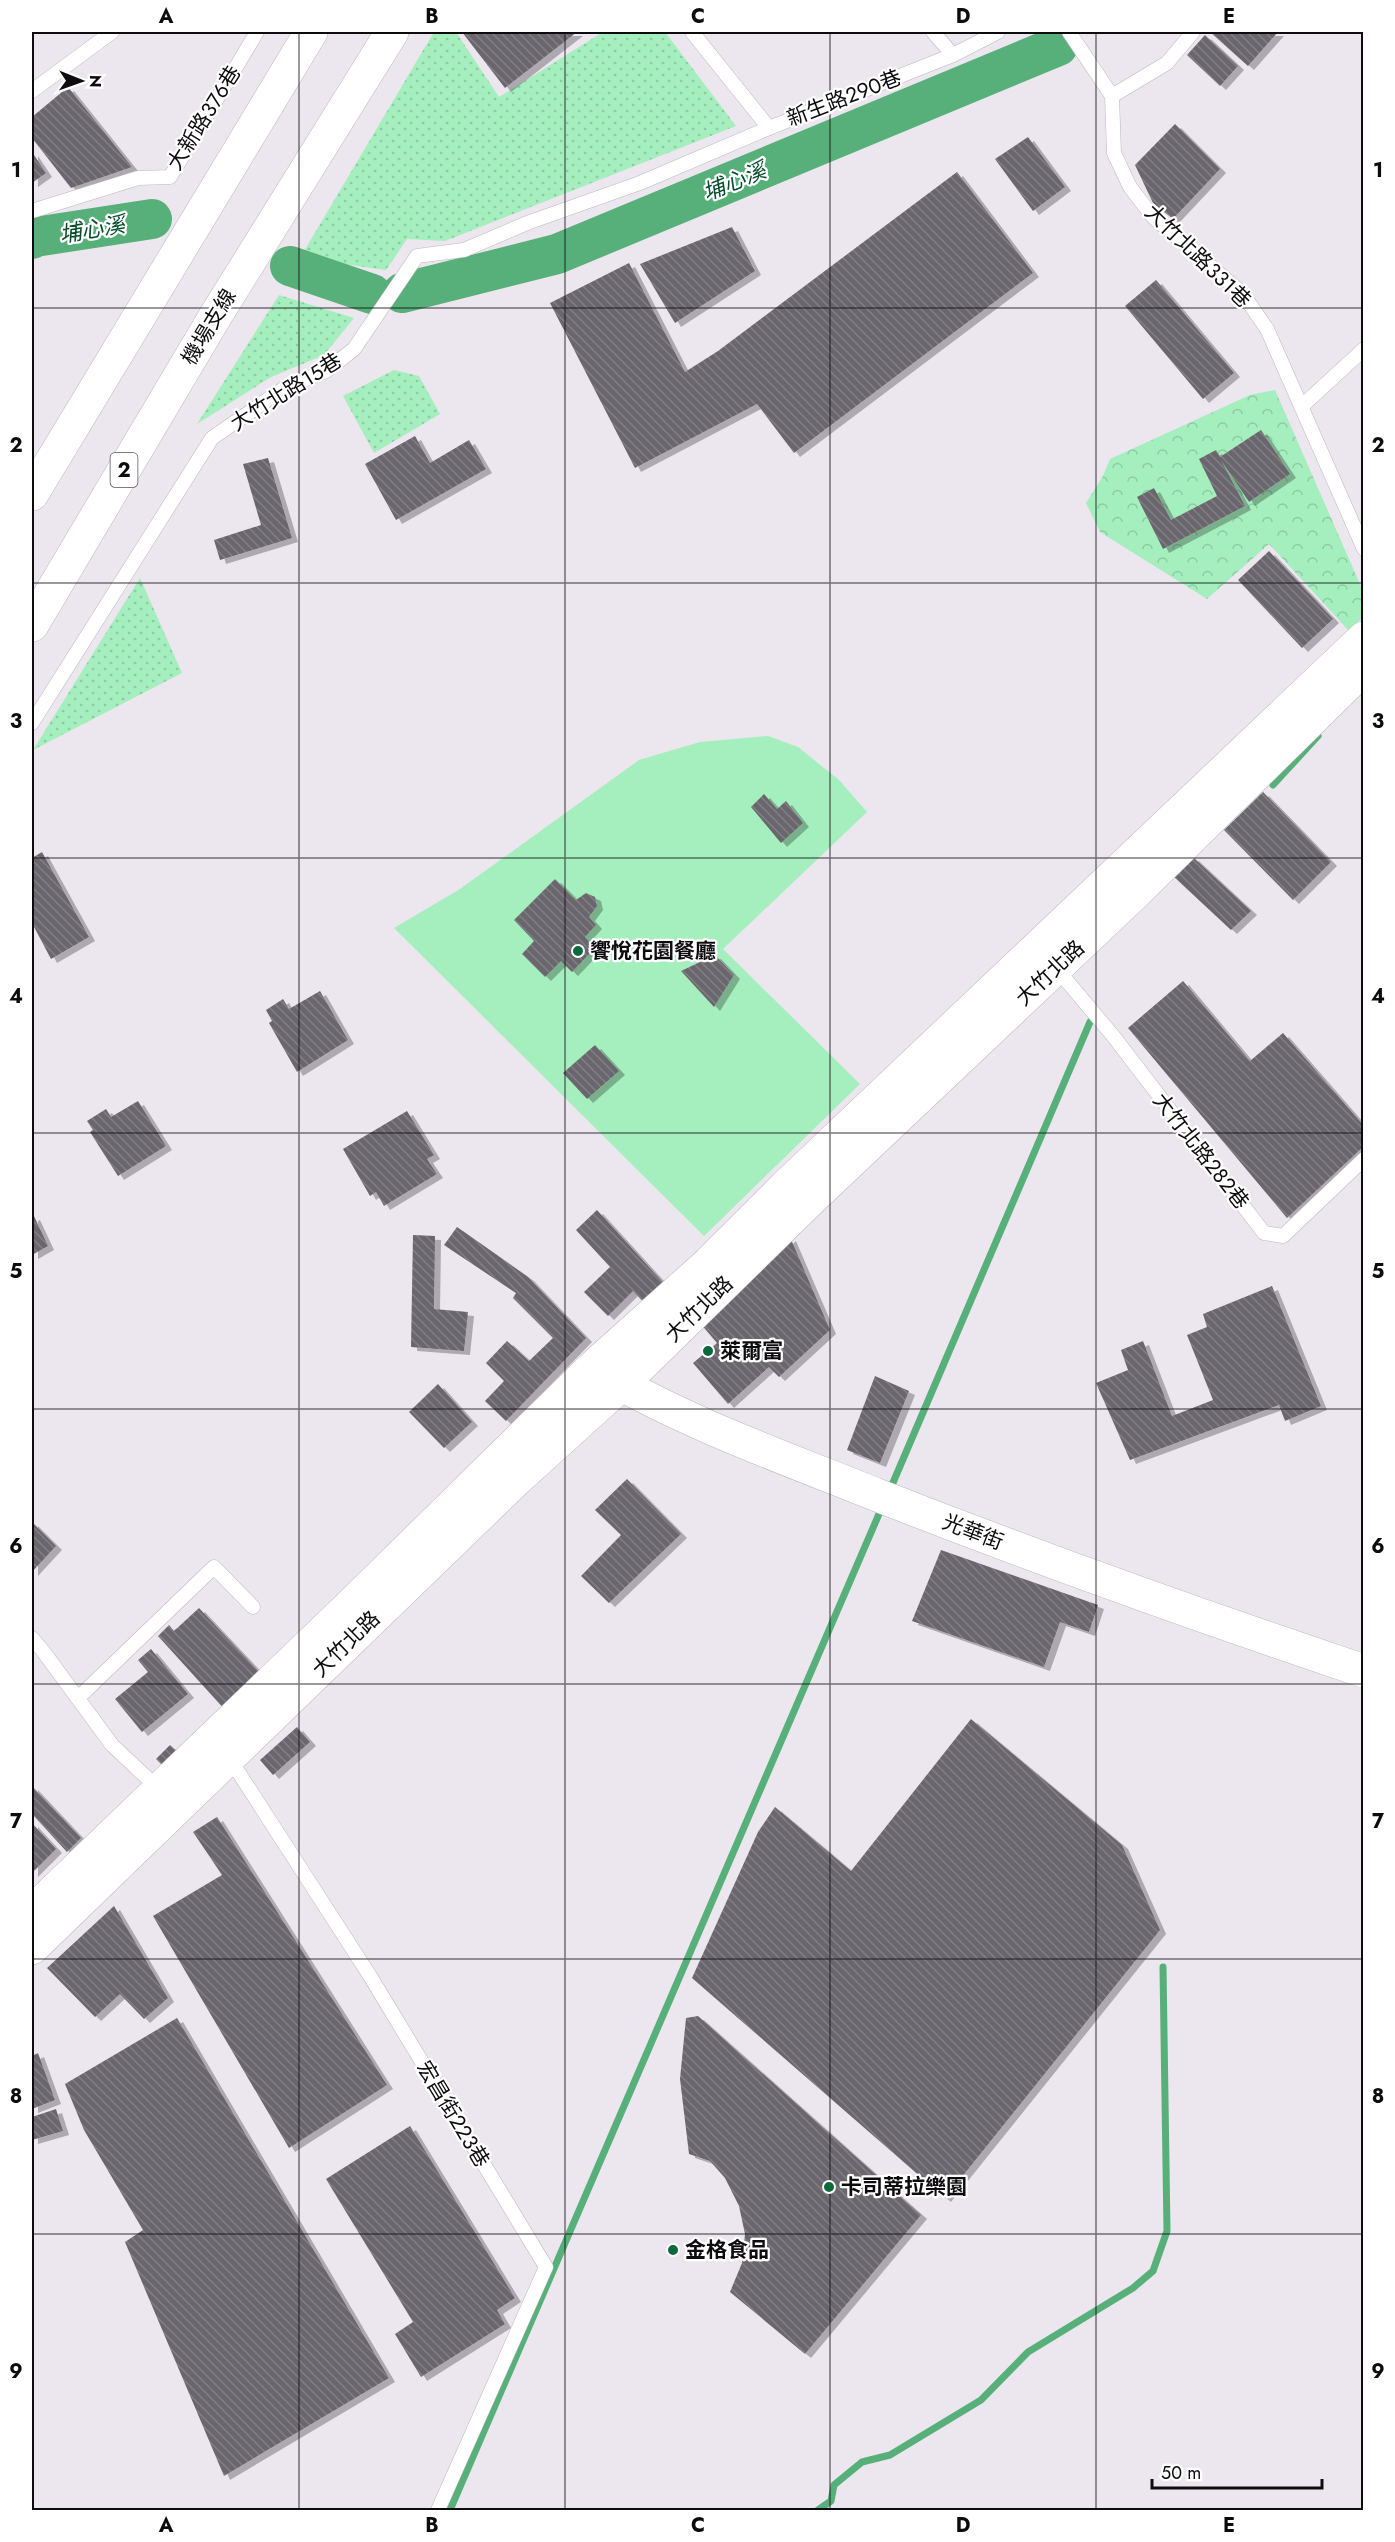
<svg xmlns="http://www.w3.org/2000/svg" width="1395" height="2542" font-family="Jost,'Noto Sans TC',sans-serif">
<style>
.grass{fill:url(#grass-dots)}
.forest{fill:url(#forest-crowns)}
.park{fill:#a5eebe}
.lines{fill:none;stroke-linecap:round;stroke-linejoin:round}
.stream{stroke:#57b07a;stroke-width:7}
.river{stroke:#57b07a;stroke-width:40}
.building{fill:url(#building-back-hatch);filter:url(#shadow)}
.service-casing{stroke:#bdb7bf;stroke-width:15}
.tertiary-casing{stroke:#bdb7bf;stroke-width:34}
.motorway-casing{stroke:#bdb7bf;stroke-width:34}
.service{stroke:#fff;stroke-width:14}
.tertiary{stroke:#fff;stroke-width:33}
.motorway{stroke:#fff;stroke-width:33}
.grid{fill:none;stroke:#0d0b0d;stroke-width:1.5;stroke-opacity:0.55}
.poi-dot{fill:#0d683b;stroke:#fff;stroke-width:2}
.labels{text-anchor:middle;stroke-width:4.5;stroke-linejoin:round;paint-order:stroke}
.shield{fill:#fff;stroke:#565456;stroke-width:1.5}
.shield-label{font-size:20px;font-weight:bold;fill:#0d0b0d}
.street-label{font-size:21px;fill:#0d0b0d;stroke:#fff}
.poi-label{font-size:21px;font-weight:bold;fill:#0d0b0d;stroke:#fff;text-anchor:start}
.water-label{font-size:22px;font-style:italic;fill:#054d2a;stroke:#fff}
.neatline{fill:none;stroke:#0d0b0d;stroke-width:2}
.grid-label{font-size:20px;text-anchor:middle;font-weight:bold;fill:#0d0b0d}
</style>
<defs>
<pattern id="grass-dots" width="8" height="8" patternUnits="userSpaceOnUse" patternTransform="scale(1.5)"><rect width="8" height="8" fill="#a5eebe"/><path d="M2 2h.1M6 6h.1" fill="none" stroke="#8dcba2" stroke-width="1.8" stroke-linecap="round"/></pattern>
<pattern id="forest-crowns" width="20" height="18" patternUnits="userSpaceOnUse" patternTransform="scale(1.5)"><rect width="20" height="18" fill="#a5eebe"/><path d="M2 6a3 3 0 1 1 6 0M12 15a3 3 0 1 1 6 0" fill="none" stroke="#8dcba2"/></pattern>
<pattern id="building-back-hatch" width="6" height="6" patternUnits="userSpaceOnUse" patternTransform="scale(1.5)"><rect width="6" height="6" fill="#6b666d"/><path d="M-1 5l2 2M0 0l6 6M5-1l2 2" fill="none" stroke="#827e83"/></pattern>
<filter id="shadow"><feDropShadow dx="6" dy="4" stdDeviation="0" flood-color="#0004"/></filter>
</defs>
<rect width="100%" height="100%" fill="#ece6ee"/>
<g class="grass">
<polygon points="434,32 456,32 499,97 603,32 665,32 736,126 445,241 407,239 386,270 300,258"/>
<polygon points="279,295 354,318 324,355 271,377 197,424"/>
<polygon points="394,370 419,376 440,414 374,453 343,396"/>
<polygon points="140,578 182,673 33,750"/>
</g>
<polygon class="forest" points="1275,390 1363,591 1363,617 1349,631 1269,544 1207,599 1100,532 1086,503 1103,476 1110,459 1250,395"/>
<polygon class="park" points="768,736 798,747 839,780 867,812 723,949 860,1084 704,1236 394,928 460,889 639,760 700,742"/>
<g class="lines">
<g class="stream">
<polyline points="1273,785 1318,736"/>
<polyline points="889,1492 1090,1022"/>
<polyline points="450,2510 882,1507"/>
<polyline points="818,2510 831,2501 834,2485 862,2462 890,2455 981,2400 1028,2352 1133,2288 1153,2271 1167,2231 1163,1967"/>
</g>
<g class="river">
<polyline points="32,239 35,237 152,219"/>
<polyline points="290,266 372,294"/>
<polyline points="402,293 557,254 1058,46"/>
</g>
</g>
<g class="building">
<polygon points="462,32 577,32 505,88"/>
<polygon points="1210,32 1278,32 1248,66"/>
<polygon points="1205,35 1238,66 1220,86 1187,55"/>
<polygon points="68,87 132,167 71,188 32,138 32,117"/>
<polygon points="1175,124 1220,169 1173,219 1153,203 1135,165"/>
<polygon points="1028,137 1065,187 1033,211 995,159"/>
<polygon points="32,152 46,173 32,183"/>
<polygon points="957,172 1033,273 794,453 757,404 635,468 550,303 629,263 685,372 718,351"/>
<polygon points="732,227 755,271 675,323 640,264"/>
<polygon points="1156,280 1234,373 1203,399 1125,306"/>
<polygon points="1261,430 1290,474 1249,502 1221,460 1245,506 1163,549 1137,497 1154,488 1171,520 1217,496 1199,459 1216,450 1220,457"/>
<polygon points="415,436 430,463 469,440 486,469 396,520 365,464"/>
<polygon points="268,458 292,538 220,560 214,540 261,525 243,464"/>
<polygon points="1269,551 1333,619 1302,648 1238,580"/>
<polygon points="1263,792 1331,862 1293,900 1224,830"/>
<polygon points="764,794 777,809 786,801 803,823 781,843 751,807"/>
<polygon points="42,852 89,937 51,959 32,923 32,858"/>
<polygon points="1193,857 1251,911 1231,930 1173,876"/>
<polygon points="555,879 576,900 586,893 595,897 597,906 589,917 596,925 585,937 595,948 572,972 561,961 545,977 522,954 534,941 514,920"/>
<polygon points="715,955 734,975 714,1007 681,971"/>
<polygon points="1183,981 1250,1061 1283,1033 1364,1126 1364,1146 1287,1218 1128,1028"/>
<polygon points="320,991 348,1040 297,1072 269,1023 272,1021 266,1010 283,999 289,1009"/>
<polygon points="595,1045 619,1071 587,1099 563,1073"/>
<polygon points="138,1101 166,1146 118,1176 90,1132 93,1130 87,1121 106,1109 111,1117"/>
<polygon points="407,1111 434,1155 427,1159 437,1174 384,1206 376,1192 370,1196 343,1149"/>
<polygon points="597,1210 669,1289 649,1308 633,1291 608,1316 584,1292 610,1267 576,1230"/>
<polygon points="34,1216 48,1246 32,1255 32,1217"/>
<polygon points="457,1227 528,1277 586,1338 506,1421 485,1401 504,1381 486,1363 507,1341 529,1361 553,1338 513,1298 516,1293 444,1245"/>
<polygon points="413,1235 435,1236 434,1309 468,1312 464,1351 411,1347"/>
<polygon points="790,1237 830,1330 779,1377 769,1367 728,1404 693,1363 717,1343 700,1323"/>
<polygon points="1272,1286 1321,1406 1285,1421 1279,1405 1130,1460 1096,1383 1128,1370 1121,1350 1143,1341 1172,1416 1213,1400 1187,1335 1207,1327 1203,1314"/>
<polygon points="875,1376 909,1391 880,1463 847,1450"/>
<polygon points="438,1384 472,1422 444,1448 409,1412"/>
<polygon points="627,1479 681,1534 609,1603 581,1576 621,1535 595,1510"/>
<polygon points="32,1522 56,1546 32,1572"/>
<polygon points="941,1550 1098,1605 1089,1632 1060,1622 1044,1667 912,1621"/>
<polygon points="199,1608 264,1677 226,1711 158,1636 169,1625 174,1631"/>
<polygon points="151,1649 188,1694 142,1732 115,1699 148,1672 138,1660"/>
<polygon points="971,1719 1122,1845 1160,1930 945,2198 692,1978 758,1832 775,1807 851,1871"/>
<polygon points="297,1727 310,1742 273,1775 260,1760"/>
<polygon points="170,1745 180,1754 165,1768 156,1759"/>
<polygon points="32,1786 81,1838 67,1852 32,1814"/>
<polygon points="217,1817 387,2085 289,2148 153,1916 222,1875 193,1832"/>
<polygon points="32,1823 56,1849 32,1873"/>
<polygon points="114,1906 168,1998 144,2019 120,1994 95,2017 47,1968"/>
<polygon points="698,2016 921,2215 805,2354 730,2292 742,2263 745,2234 739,2206 725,2178 710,2161 689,2154 680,2079 686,2018"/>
<polygon points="177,2018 389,2378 224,2476 125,2242 143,2230 84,2130 65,2084"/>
<polygon points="38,2053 55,2100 32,2109 32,2056"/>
<polygon points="56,2109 63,2131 32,2140 32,2117"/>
<polygon points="410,2126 515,2298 497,2310 505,2324 421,2377 395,2334 413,2322 326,2179"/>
</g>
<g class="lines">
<g class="service-casing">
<g id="service">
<polyline points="692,32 769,128 953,55 998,32"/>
<polyline points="933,32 953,55"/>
<polyline points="1069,32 1112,96 1114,153 1130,187 1153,217 1242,293 1267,329 1364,549"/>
<polyline points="32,91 112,32"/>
<polyline points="1112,96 1167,63 1193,32"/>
<polyline points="32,211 138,178 170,177 257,32"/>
<polyline points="1302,406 1364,349"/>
<polyline points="32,723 212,438 286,387 326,371 354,349 417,256 464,250 527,223 640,183 769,128"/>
<polyline points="1056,968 1114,1037 1264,1233 1283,1236 1364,1159"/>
<polyline points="32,1638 43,1651 112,1745 160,1790"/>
<polyline points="78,1698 214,1567 253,1607"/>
<polyline points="228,1756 370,1976 546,2267 438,2510"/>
</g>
</g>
<g class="tertiary-casing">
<g id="tertiary">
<path d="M603,1374C689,1424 785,1458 877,1495C1038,1558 1200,1616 1364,1671"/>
<polyline points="32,1912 355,1601 592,1368 709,1263 788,1184 1364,638"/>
<polyline points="32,1948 516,1480 621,1385 807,1203 1134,894 1364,668"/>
</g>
</g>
<g class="motorway-casing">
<g id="motorway">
<polyline points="32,494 311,32"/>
<polyline points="32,625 216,315 392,32"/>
</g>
</g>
<use href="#service" class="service"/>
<use href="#tertiary" class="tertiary"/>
<use href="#motorway" class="motorway"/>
</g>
<path class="grid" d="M299,32V2510M565,32V2510M830,32V2510M1096,32V2510M32,308H1364M32,583H1364M32,858H1364M32,1133H1364M32,1409H1364M32,1684H1364M32,1959H1364M32,2234H1364"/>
<g class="poi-dot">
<circle cx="578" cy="951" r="6"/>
<circle cx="708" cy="1351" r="6"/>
<circle cx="829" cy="2187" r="6"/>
<circle cx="673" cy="2250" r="6"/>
</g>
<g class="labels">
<rect class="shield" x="110.5" y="453" width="27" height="34" rx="4.5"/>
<g class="shield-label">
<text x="124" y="477">2</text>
</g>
<g class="street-label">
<text transform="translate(844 98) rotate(-21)" y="7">新生路290巷</text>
<text transform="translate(204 118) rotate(-58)" y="7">大新路376巷</text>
<text transform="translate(1198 256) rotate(44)" y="7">大竹北路331巷</text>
<text transform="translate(209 327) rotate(-59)" y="7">機場支線</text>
<text transform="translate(286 392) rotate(-32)" y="7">大竹北路15巷</text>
<text transform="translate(1050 973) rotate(-43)" y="7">大竹北路</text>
<text transform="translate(1201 1151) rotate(52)" y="7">大竹北路282巷</text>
<text transform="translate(699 1309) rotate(-44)" y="7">大竹北路</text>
<text transform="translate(973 1532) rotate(21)" y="7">光華街</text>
<text transform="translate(346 1644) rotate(-44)" y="7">大竹北路</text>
<text transform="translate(453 2114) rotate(59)" y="7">宏昌街223巷</text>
</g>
<g class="poi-label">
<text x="590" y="958">饗悅花園餐廳</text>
<text x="720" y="1358">萊爾富</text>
<text x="841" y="2194">卡司蒂拉樂園</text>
<text x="685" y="2257">金格食品</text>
</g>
<g class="water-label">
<text transform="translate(734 181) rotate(-22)" y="8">埔心溪</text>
<text transform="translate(92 229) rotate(-10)" y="8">埔心溪</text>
</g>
</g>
<rect width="1395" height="2542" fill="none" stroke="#ffffff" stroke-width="66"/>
<g transform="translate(81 81) rotate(91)" stroke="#ffffff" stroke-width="4.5" paint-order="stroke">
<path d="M0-4.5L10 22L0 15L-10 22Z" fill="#0d0b0d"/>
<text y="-9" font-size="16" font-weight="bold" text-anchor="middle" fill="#0d0b0d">N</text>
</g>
<path d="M1152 2479v9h170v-9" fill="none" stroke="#0d0b0d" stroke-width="3"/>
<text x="1161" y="2479" font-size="18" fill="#0d0b0d" stroke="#ffffff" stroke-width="4.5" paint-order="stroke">50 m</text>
<rect x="33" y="33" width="1329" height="2476" class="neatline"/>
<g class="grid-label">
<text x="166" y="23">A</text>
<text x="432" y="23">B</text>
<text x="698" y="23">C</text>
<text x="963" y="23">D</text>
<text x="1229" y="23">E</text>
<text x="16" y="177">1</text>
<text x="1378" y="177">1</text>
<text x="16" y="452">2</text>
<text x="1378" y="452">2</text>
<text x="16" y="728">3</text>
<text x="1378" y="728">3</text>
<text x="16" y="1003">4</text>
<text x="1378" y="1003">4</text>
<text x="16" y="1278">5</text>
<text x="1378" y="1278">5</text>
<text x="16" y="1553">6</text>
<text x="1378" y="1553">6</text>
<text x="16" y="1828">7</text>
<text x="1378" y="1828">7</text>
<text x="16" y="2103">8</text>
<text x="1378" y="2103">8</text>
<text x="16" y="2378">9</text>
<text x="1378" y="2378">9</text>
<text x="166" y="2532">A</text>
<text x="432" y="2532">B</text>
<text x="698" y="2532">C</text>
<text x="963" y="2532">D</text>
<text x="1229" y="2532">E</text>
</g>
</svg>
